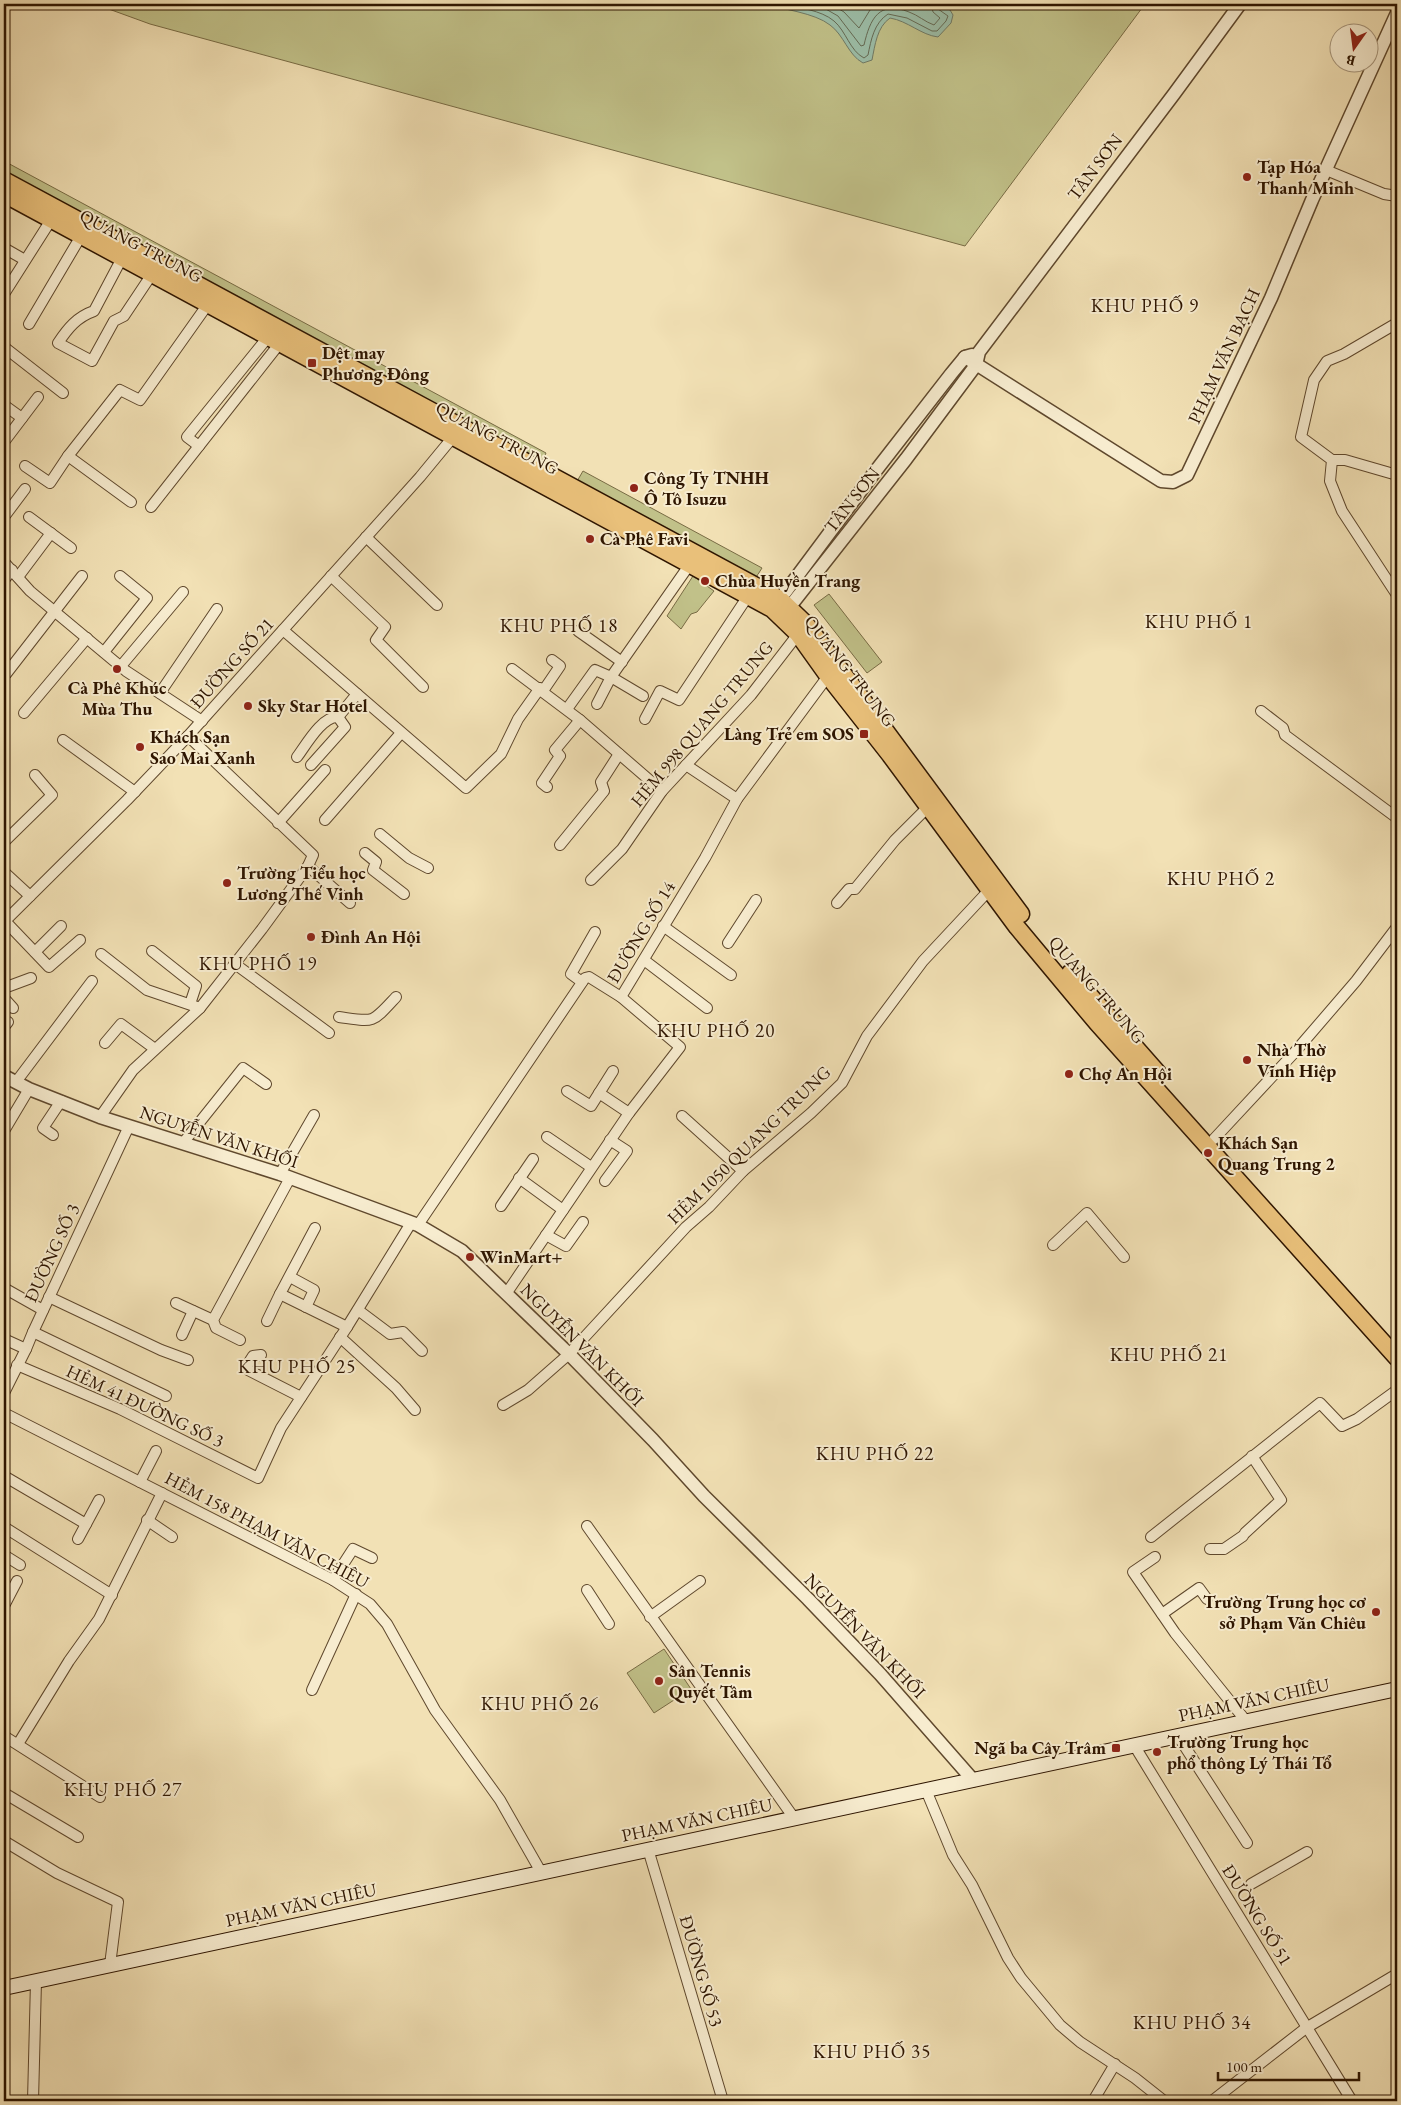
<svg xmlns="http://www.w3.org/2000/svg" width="1401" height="2105" font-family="'EB Garamond',serif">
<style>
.green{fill:#c1c189;stroke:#786b44}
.water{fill:#9cbea8;stroke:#707a65}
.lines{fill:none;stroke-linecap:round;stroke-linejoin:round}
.shore{stroke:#656a54;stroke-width:1}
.minor-casing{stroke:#5f482d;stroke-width:12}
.tertiary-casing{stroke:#5f482d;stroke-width:15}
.secondary-casing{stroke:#2e1500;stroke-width:16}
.primary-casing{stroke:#2e1500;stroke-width:19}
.minor{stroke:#f7eccf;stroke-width:10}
.tertiary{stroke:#f7eccf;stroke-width:12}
.secondary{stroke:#f7eccf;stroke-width:14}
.primary{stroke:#e9c07a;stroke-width:16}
.poi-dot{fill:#8f2418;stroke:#f7eccf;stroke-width:2}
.labels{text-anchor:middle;stroke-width:4;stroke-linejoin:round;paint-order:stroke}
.street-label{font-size:18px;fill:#2e1500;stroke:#f7eccf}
.poi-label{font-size:18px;font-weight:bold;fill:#2e1500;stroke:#f7eccf;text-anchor:start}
.neighbourhood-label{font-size:19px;letter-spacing:1px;fill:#2e1500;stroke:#f7eccf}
</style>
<rect width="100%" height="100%" fill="#f2e1b5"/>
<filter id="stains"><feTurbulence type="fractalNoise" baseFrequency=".004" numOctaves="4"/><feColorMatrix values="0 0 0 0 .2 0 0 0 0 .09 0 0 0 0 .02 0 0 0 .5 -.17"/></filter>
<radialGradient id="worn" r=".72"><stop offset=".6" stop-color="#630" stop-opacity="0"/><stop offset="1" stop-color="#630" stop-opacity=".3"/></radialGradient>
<g class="green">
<polygon points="95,4 1145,4 965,246 150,24"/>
<polygon points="4,161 546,453 541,464 4,175"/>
<polygon points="583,471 762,568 755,579 576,483"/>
<polygon points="693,576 714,591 697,612 691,614 681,629 667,616"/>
<polygon points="829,594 882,662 867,673 814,605"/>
<polygon points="664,1649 691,1689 654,1713 627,1673"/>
</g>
<path class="water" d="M763,4H938L950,10L953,15L951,23L938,37C921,35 908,21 890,18C877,27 875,45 872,60L863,63C848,55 844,35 830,25C815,13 782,9 763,4Z"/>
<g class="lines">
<g class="shore">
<path d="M783,4C799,8 821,10 834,21C846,31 850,51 864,58L868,55C871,40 874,23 888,14L907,18L932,31H937L946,21L948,16L938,9L937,4"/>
<path d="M807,4L824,8L838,16L861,46L864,45C870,19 879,0 909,12C918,15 925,22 934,25L940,18L933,12L931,4"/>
<polyline points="831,4 844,12 859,28 870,10 878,4"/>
</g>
<g class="minor-casing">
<g id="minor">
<polyline points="1326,170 1384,194 1397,196"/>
<polyline points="4,248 25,260"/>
<path d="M122,258L94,311C77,317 68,328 58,343L92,361L114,321L124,316L152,274"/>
<polyline points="4,294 51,220"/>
<polyline points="1397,323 1344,354 1327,361 1314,380 1301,437 1332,460 1330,481 1342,511 1397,595"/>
<polyline points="29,324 81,236"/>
<polyline points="4,347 63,393"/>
<polyline points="4,405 22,418"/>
<polyline points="4,442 38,397"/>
<polyline points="199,446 187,437 268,337"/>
<polyline points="68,456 131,502"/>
<polyline points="1332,460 1345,460 1397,475"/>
<polyline points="25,466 50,483 68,456 120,390 140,400 208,304"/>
<polyline points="151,507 280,343"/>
<polyline points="4,517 25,489"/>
<polyline points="29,517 71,548"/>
<polyline points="366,537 437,605"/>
<polyline points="4,562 30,591 126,671 202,721"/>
<polyline points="331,576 385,627 376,640 423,687"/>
<polyline points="18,577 51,533"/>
<polyline points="4,580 12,570"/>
<polyline points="283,630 466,788 501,754 518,719 540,688"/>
<polyline points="578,631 622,662"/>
<polyline points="104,652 147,598 120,576"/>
<polyline points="121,666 183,592"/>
<polyline points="512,669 580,720 662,791"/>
<polyline points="6,674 82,576"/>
<polyline points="543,691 560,666 552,660"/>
<polyline points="160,693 217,609"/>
<polyline points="597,704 611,677 690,564"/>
<polyline points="567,709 595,670 611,677 643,696"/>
<polyline points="1261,711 1283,728 1285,735 1397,818"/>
<polyline points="24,713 87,638"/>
<polyline points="645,719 660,691 679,700 748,596"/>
<polyline points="63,740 135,792"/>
<path d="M297,757C306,745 322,716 338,717L357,694"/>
<polyline points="311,765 345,727 338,717"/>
<polyline points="686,765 737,799"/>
<polyline points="547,787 542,783 560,756 555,750 580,720"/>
<polyline points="325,820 401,733"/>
<polyline points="278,823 325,770"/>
<polyline points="380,834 409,858 428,868"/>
<polyline points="4,842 52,795 35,775"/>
<polyline points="560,845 604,791 601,782 619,754"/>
<polyline points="365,853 376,862 373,870 404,894"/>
<polyline points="308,866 350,903"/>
<polyline points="4,872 30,896"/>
<polyline points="591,880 622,849 662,791 751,695 798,634"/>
<polyline points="837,903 849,889 855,889 895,840 928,807"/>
<polyline points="5,921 49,967 80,940"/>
<polyline points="4,922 127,800 188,736 420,477 453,437"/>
<polyline points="663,926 731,975"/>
<polyline points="728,943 756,900"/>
<polyline points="152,951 196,986 190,1004"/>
<polyline points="35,952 61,926"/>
<polyline points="101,954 147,990 200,1008"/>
<polyline points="644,960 707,1008"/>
<polyline points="235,964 329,1033"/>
<polyline points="582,982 571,974 595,932"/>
<polyline points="4,988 31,978"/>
<polyline points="4,998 13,1008"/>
<path d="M339,1017C375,1022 371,1024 396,997"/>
<polyline points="4,1027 8,1022"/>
<polyline points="105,1043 121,1024 155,1049"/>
<polyline points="16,1082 92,981"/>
<polyline points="567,1091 591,1106 613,1071"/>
<polyline points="599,1093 629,1113"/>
<polyline points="682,1116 743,1171"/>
<polyline points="100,1117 133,1070 200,1008 262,929 308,866 313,855 188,736"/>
<polyline points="4,1131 29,1089"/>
<polyline points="53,1135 43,1128 61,1101"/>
<polyline points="547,1137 591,1167"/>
<polyline points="1214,1139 1294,1053 1356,981 1397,927"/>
<polyline points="183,1143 243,1068 266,1084"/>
<polyline points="280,1174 314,1115"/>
<polyline points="519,1178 563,1210"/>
<polyline points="605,1181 627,1151 610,1140"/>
<polyline points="501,1206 533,1159"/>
<polyline points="418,1225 585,978 589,977 621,997 705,858 737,799 828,676"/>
<polyline points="315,1228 280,1294 347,1327"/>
<polyline points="546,1235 566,1246 583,1222"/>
<polyline points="1053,1245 1087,1213 1124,1257"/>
<polyline points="290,1277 314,1290 306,1307"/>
<polyline points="4,1288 43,1310"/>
<polyline points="506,1294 629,1113 680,1047 621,997"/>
<polyline points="49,1297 161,1350 188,1360"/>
<polyline points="176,1303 213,1320"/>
<polyline points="358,1310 390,1334 403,1332 422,1351"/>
<polyline points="267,1321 280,1294"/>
<polyline points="33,1332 166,1396"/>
<polyline points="182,1335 193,1311"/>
<polyline points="340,1337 396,1388 415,1410"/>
<polyline points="4,1339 26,1349"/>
<polyline points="240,1340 216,1328 213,1320 290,1178"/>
<polyline points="261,1355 253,1356 246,1367 248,1370 301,1397"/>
<polyline points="17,1365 120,1409 258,1478 281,1428 347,1327 411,1223"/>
<polyline points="4,1393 26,1349 33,1332 129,1126"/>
<polyline points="503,1405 528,1390 569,1354 686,1227 709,1207 743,1171 811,1113 842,1083 867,1036 923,961 993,886"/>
<polyline points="4,1413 333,1580 370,1604 387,1624 435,1710 500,1800 541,1872"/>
<polyline points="4,1476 86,1524"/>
<polyline points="140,1482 156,1451"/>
<polyline points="147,1520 172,1537"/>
<polyline points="587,1526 794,1818"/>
<polyline points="4,1527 112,1595"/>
<polyline points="1245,1533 1281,1500 1252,1456"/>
<polyline points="1151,1537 1320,1403 1342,1426 1357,1419 1397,1390"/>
<polyline points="78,1539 99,1500"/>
<polyline points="1210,1549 1224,1549 1243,1536"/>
<polyline points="4,1555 20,1565"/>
<polyline points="1155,1557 1133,1572 1175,1633 1246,1721"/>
<polyline points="333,1580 353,1549 372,1558"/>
<polyline points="587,1590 609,1624"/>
<polyline points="4,1606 17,1581"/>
<polyline points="1162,1614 1199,1588 1207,1599"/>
<polyline points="650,1617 700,1581"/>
<polyline points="312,1690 356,1594"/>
<polyline points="4,1736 100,1797"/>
<polyline points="1178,1736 1247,1843"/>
<polyline points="18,1744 69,1661 99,1619 162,1493"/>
<polyline points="1134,1745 1352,2101"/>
<polyline points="926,1790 953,1855 972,1885 1008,1958 1021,1978 1060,2025 1080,2042 1135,2078 1164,2101"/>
<polyline points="4,1793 78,1837"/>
<polyline points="4,1841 57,1873 118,1902 110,1965"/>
<polyline points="648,1849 723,2101"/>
<polyline points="1251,1884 1307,1852"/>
<polyline points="33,2101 36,1981"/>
<polyline points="1093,2101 1115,2064"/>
<polyline points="1212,2101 1306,2028 1397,1974"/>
</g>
</g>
<g class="tertiary-casing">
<g id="tertiary">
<polyline points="965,357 1161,481 1173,482 1187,475 1271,298 1312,200 1397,13"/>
<polyline points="775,606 874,473 951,374 965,357 972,355"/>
<polyline points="784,614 906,459 976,365 979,352 1174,94 1240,4"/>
<polyline points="4,1076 29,1089 100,1117 280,1174 418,1225 462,1251 569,1354 653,1440 704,1496 808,1599 880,1674 973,1780"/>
</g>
</g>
<g class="secondary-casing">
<polyline id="secondary" points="4,1988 1397,1689"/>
</g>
<g class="primary-casing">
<g id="primary">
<polyline points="4,180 780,599 806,624 842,672 1021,914"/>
<polyline points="4,194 772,609 798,634 828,676 890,755 1017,927 1097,1023 1397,1358"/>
<polyline points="1070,973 1158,1073"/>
</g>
</g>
<use href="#minor" class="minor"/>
<use href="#tertiary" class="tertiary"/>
<use href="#secondary" class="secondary"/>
<use href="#primary" class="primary"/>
</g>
<g class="poi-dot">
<circle cx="1247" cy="177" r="5"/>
<rect x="307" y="358" width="10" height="10" rx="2.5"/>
<circle cx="634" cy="488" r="5"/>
<circle cx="590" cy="539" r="5"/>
<circle cx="705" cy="581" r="5"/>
<circle cx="117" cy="669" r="5"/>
<circle cx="248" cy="706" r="5"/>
<rect x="859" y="729" width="10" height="10" rx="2.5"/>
<circle cx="140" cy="747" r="5"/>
<circle cx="227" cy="883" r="5"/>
<circle cx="311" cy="937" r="5"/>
<circle cx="1247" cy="1060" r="5"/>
<circle cx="1069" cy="1074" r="5"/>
<circle cx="1208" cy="1153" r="5"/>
<circle cx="470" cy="1257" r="5"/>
<circle cx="1376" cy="1612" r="5"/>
<circle cx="659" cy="1681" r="5"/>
<rect x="1111" y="1743" width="10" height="10" rx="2.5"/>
<circle cx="1157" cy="1752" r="5"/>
</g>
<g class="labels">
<g class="street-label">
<text transform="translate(1095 167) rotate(-53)" y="6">TÂN SƠN</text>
<text transform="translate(141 246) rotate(28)" y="6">QUANG TRUNG</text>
<text transform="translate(1224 356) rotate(-65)" y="6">PHẠM VĂN BẠCH</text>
<text transform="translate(497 438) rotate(28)" y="6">QUANG TRUNG</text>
<text transform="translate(852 500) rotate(-52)" y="6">TÂN SƠN</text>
<text transform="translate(232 663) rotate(-48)" y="6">ĐƯỜNG SỐ 21</text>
<text transform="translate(850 671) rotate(52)" y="6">QUANG TRUNG</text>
<text transform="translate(702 724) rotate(-50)" y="6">HẺM 998 QUANG TRUNG</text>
<text transform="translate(641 932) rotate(-59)" y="6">ĐƯỜNG SỐ 14</text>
<text transform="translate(1097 990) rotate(49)" y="6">QUANG TRUNG</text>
<text transform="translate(219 1137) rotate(18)" y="6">NGUYỄN VĂN KHỐI</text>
<text transform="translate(749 1145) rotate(-44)" y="6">HẺM 1050 QUANG TRUNG</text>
<text transform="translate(52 1253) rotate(-65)" y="6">ĐƯỜNG SỐ 3</text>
<text transform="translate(582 1345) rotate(45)" y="6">NGUYỄN VĂN KHỐI</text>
<text transform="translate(145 1406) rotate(25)" y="6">HẺM 41 ĐƯỜNG SỐ 3</text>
<text transform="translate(267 1530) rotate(28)" y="6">HẺM 158 PHẠM VĂN CHIÊU</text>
<text transform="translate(865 1636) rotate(46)" y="6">NGUYỄN VĂN KHỐI</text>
<text transform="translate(1254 1700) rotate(-12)" y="6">PHẠM VĂN CHIÊU</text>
<text transform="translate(697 1820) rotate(-12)" y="6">PHẠM VĂN CHIÊU</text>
<text transform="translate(301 1905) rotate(-12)" y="6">PHẠM VĂN CHIÊU</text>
<text transform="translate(1257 1915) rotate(58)" y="6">ĐƯỜNG SỐ 51</text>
<text transform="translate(701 1971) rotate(74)" y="6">ĐƯỜNG SỐ 53</text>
</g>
<g class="poi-label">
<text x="1257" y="173">Tạp Hóa<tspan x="1257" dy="21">Thanh Minh</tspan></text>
<text x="322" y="359">Dệt may<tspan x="322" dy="21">Phương Đông</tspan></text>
<text x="644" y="484">Công Ty TNHH<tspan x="644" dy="21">Ô Tô Isuzu</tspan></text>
<text x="600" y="545">Cà Phê Favi</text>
<text x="715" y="587">Chùa Huyền Trang</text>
<text x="117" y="694" text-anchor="middle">Cà Phê Khúc<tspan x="117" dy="21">Mùa Thu</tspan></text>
<text x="258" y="712">Sky Star Hotel</text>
<text x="854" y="740" text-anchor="end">Làng Trẻ em SOS</text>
<text x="150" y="743">Khách Sạn<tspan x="150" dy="21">Sao Mai Xanh</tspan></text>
<text x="237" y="879">Trường Tiểu học<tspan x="237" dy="21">Lương Thế Vinh</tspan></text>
<text x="321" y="943">Đình An Hội</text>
<text x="1257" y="1056">Nhà Thờ<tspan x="1257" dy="21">Vĩnh Hiệp</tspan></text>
<text x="1079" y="1080">Chợ An Hội</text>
<text x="1218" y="1149">Khách Sạn<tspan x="1218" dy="21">Quang Trung 2</tspan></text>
<text x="480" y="1263">WinMart+</text>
<text x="1366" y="1608" text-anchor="end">Trường Trung học cơ<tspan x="1366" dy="21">sở Phạm Văn Chiêu</tspan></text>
<text x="669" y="1677">Sân Tennis<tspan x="669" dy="21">Quyết Tâm</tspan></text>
<text x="1167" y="1748">Trường Trung học<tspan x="1167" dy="21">phổ thông Lý Thái Tổ</tspan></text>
<text x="1106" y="1754" text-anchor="end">Ngã ba Cây Trâm</text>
</g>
<g class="neighbourhood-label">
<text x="1145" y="312">KHU PHỐ 9</text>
<text x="1199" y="628">KHU PHỐ 1</text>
<text x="559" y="632">KHU PHỐ 18</text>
<text x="1221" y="885">KHU PHỐ 2</text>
<text x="258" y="970">KHU PHỐ 19</text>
<text x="716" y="1037">KHU PHỐ 20</text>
<text x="1169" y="1361">KHU PHỐ 21</text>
<text x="297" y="1373">KHU PHỐ 25</text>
<text x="875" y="1460">KHU PHỐ 22</text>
<text x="540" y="1710">KHU PHỐ 26</text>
<text x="123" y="1796">KHU PHỐ 27</text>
<text x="1192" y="2029">KHU PHỐ 34</text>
<text x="872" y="2058">KHU PHỐ 35</text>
</g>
</g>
<rect width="1401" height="2105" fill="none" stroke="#f2e1b5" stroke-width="20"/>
<rect x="5" y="5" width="1391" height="2095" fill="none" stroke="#2e1500" stroke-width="2.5"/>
<rect x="10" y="10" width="1381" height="2085" fill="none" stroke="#2e1500"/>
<g transform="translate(1354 48) rotate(194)"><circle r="24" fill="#f7eccf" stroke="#a7967c"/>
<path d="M0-4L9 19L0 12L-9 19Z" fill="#8f2418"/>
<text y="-8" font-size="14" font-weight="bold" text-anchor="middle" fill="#2e1500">B</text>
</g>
<path d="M1218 2072v8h141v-8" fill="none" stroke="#2e1500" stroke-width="2.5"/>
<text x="1226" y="2072" font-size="15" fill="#2e1500" stroke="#f7eccf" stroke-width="4" paint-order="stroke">100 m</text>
<rect width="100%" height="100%" filter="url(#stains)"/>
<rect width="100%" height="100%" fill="url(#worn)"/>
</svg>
